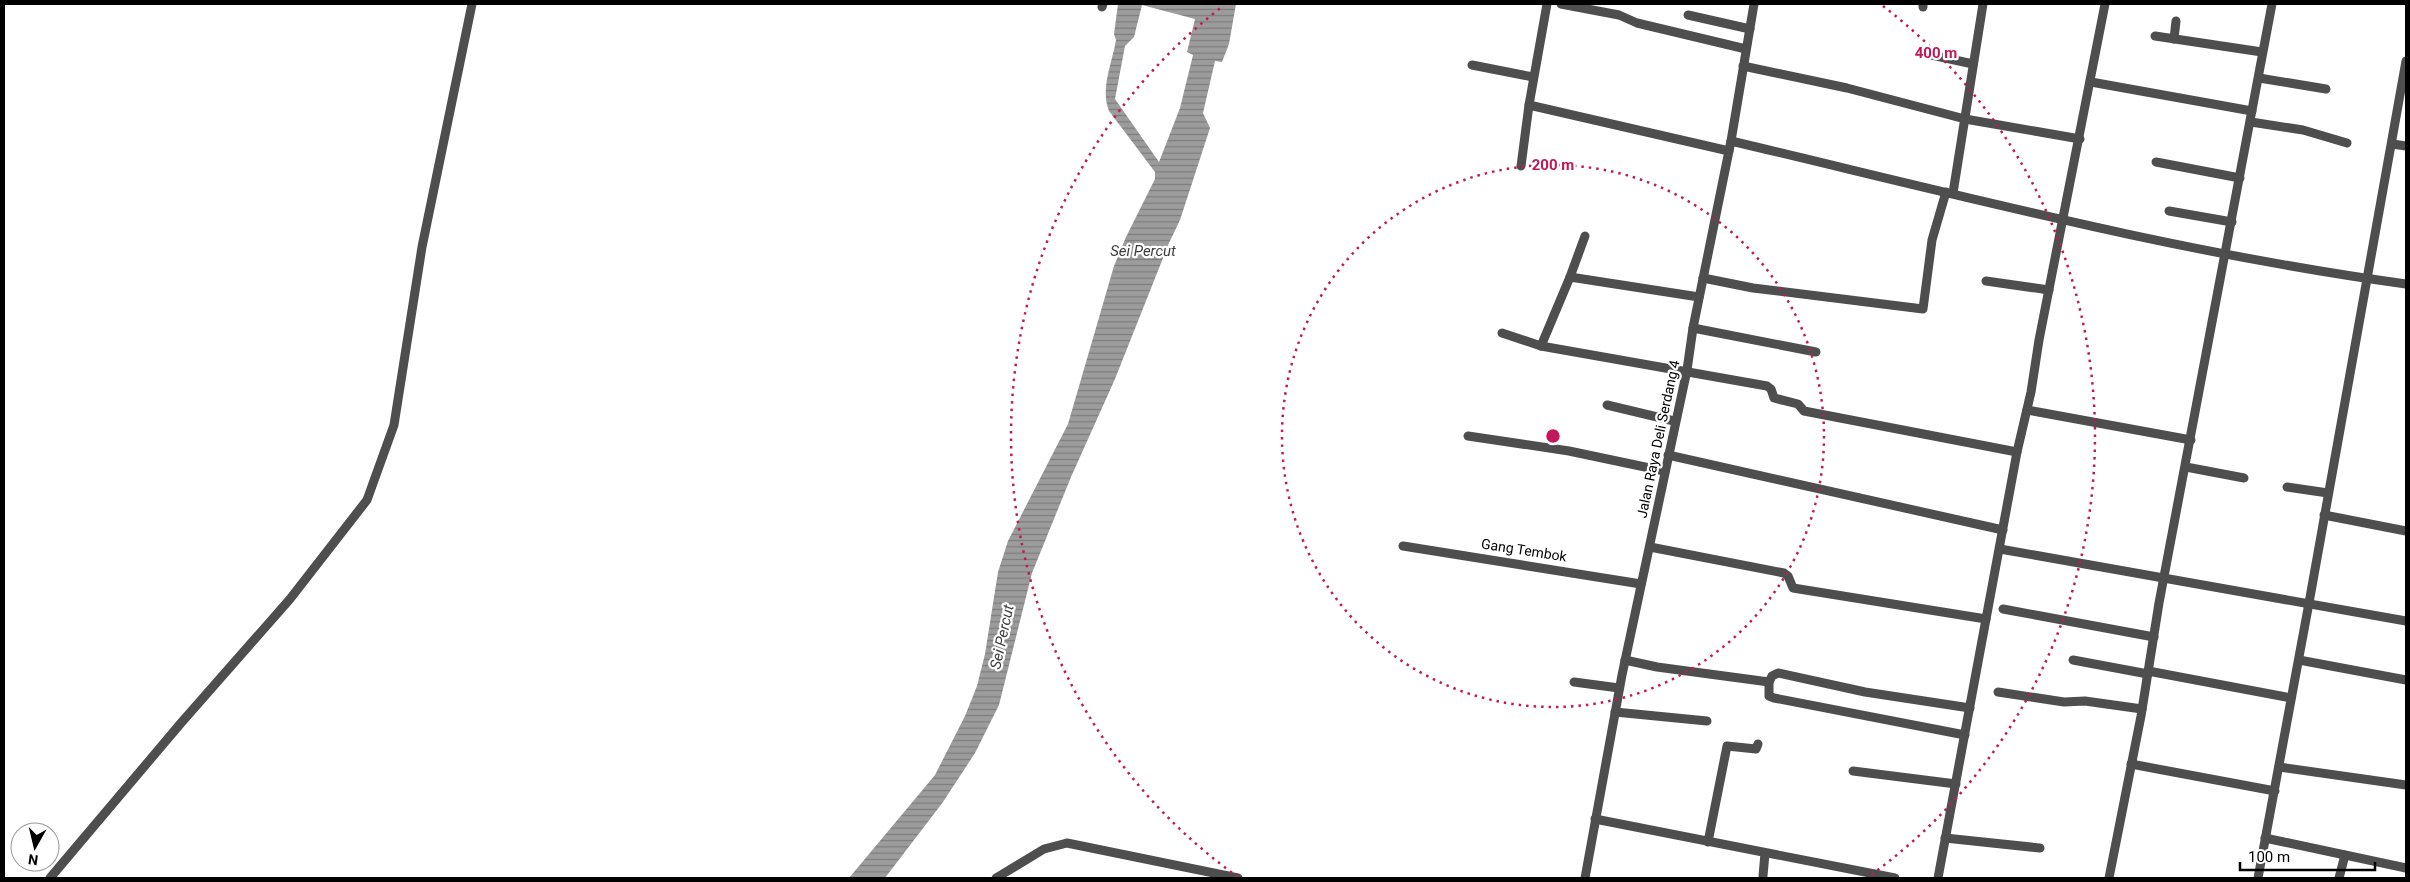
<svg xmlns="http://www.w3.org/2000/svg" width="2410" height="882" font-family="Roboto,sans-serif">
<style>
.water{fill:url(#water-rules);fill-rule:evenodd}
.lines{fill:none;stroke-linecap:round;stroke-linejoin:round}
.minor{stroke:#4e4e4e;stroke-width:9}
.ring{fill:none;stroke:#c2185b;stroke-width:2.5;stroke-dasharray:2.5 5}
.labels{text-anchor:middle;stroke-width:4.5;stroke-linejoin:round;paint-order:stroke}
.street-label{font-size:14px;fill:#000;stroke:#fff}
.water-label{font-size:15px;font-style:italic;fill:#3d3d3d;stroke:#fff}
.centre{fill:#c2185b;stroke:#fff;stroke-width:2.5}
.ring-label{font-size:15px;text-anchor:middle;font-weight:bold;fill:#c2185b;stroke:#fff;stroke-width:4.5;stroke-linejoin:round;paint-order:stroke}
</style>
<defs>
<pattern id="water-rules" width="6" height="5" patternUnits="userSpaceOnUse" patternTransform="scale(1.25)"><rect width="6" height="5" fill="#9c9c9c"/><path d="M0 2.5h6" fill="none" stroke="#7d7d7d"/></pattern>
</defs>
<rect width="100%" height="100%" fill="#fff"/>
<path class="water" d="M1118,4H1236L1229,44L1222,62L1215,61L1203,113L1210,128L1180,220L1169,243L1115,379L1071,477L1032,573L999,705L975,753L943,802L885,878H849L935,775L965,716L977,686L985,654L998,572L1008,541L1068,424L1114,266L1126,237L1155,179V172L1109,111C1100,88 1112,64 1116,40L1114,34ZM1142,5L1195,19L1187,52L1193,55L1180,108L1159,162L1115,99L1125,46L1134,37Z"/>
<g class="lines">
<g class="minor">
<polyline points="1547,4 1529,105 1729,151"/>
<polyline points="1561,4 1619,15 1637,23 1746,49"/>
<polyline points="1102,7 1103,4"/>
<polyline points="1923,7 1923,4"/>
<polyline points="1688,15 1750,29"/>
<polyline points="2155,36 2262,52"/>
<polyline points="2174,39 2176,21"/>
<polyline points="1927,54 1973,64"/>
<polyline points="1472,65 1533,77"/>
<polyline points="1743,66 1847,88 1965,119 2080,139"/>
<polyline points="2259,78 2326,89"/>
<polyline points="2091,82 2252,111"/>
<polyline points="2251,122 2303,130 2347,143"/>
<path d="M1731,141C1955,194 2178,253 2406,284"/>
<polyline points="2392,144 2406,146"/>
<polyline points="2156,162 2240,178"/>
<polyline points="1521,166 1529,105"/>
<polyline points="1953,193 1983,4"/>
<polyline points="2169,211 2232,222"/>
<polyline points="1570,277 1585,236"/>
<polyline points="1703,278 1753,288 1923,309 1932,240 1946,192"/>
<polyline points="1986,281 2049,290"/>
<polyline points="1693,328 1816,352"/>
<polyline points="1502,333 1541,346 1767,386 1771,389 1774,398 1798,404 1804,411 2017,452"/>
<polyline points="1541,346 1570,277 1699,297"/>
<polyline points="1607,405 1674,421"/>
<polyline points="2027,410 2191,440"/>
<polyline points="1468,436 1569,451 1664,471"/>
<polyline points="1668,455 2003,530"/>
<polyline points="2186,467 2244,478"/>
<polyline points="2287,487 2328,493"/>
<polyline points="2324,515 2406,531"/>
<polyline points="1403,546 1641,584"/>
<polyline points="1650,547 1784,573 1788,576 1793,588 1986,619"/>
<polyline points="2000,549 2406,621"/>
<polyline points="2003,609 2154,637"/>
<polyline points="1625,660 1657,667 1769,682 1769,696 1774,698 1965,735"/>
<polyline points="2073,660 2148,674"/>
<polyline points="2299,660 2406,680"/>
<polyline points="2148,671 2291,698"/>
<polyline points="1574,682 1619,688"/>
<polyline points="1769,682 1772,676 1778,673 1865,692 1970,708"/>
<polyline points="1998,692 2064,702 2085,701 2142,709"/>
<polyline points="1615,712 1707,721"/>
<polyline points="2131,764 2275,791"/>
<polyline points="2279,767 2406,785"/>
<polyline points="1853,771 1956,784"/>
<polyline points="1595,819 1895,878"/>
<polyline points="1945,838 2040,848"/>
<polyline points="2265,838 2406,868"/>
<polyline points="1708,842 1727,746 1756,749 1758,744"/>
<polyline points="1763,876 1765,853"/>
<polyline points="50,878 181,723 290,599 367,500 394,425 422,247 472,4"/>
<polyline points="996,878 1044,849 1067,843 1238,878"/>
<polyline points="1585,878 1622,675 1687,370 1693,328 1731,141 1754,4"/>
<polyline points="1938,878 2017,452 2031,392 2039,340 2105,4"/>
<polyline points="2109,878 2141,716 2159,603 2272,4"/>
<polyline points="2258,878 2309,603 2406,61"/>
<polyline points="2339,878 2345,855"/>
</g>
</g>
<g class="ring">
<circle cx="1553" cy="436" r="271"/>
<path d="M1238 877A542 542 0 0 1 1223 6M1883 6A542 542 0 0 1 1868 877"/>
</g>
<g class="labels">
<g class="street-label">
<text transform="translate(1658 439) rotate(-78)" y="5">Jalan Raya Deli Serdang 4</text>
<text transform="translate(1524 550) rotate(9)" y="5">Gang Tembok</text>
</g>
<g class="water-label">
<text x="1143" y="256">Sei Percut</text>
<text transform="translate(1002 637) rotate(-78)" y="5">Sei Percut</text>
</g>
</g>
<circle cx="1553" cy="436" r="8" class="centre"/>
<g class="ring-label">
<text x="1936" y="58">400 m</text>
<text x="1553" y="170">200 m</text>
</g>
<rect width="2410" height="882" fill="none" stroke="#000000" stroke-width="10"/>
<g transform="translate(35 847) rotate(188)"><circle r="24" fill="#ffffff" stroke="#999999"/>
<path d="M0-4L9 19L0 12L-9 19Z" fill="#000000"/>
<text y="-8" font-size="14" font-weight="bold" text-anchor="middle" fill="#000000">N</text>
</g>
<path d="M2240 862v8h135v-8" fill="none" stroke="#000000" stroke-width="2.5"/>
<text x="2248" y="862" font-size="15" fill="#000000" stroke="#ffffff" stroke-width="4" paint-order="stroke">100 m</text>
</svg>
